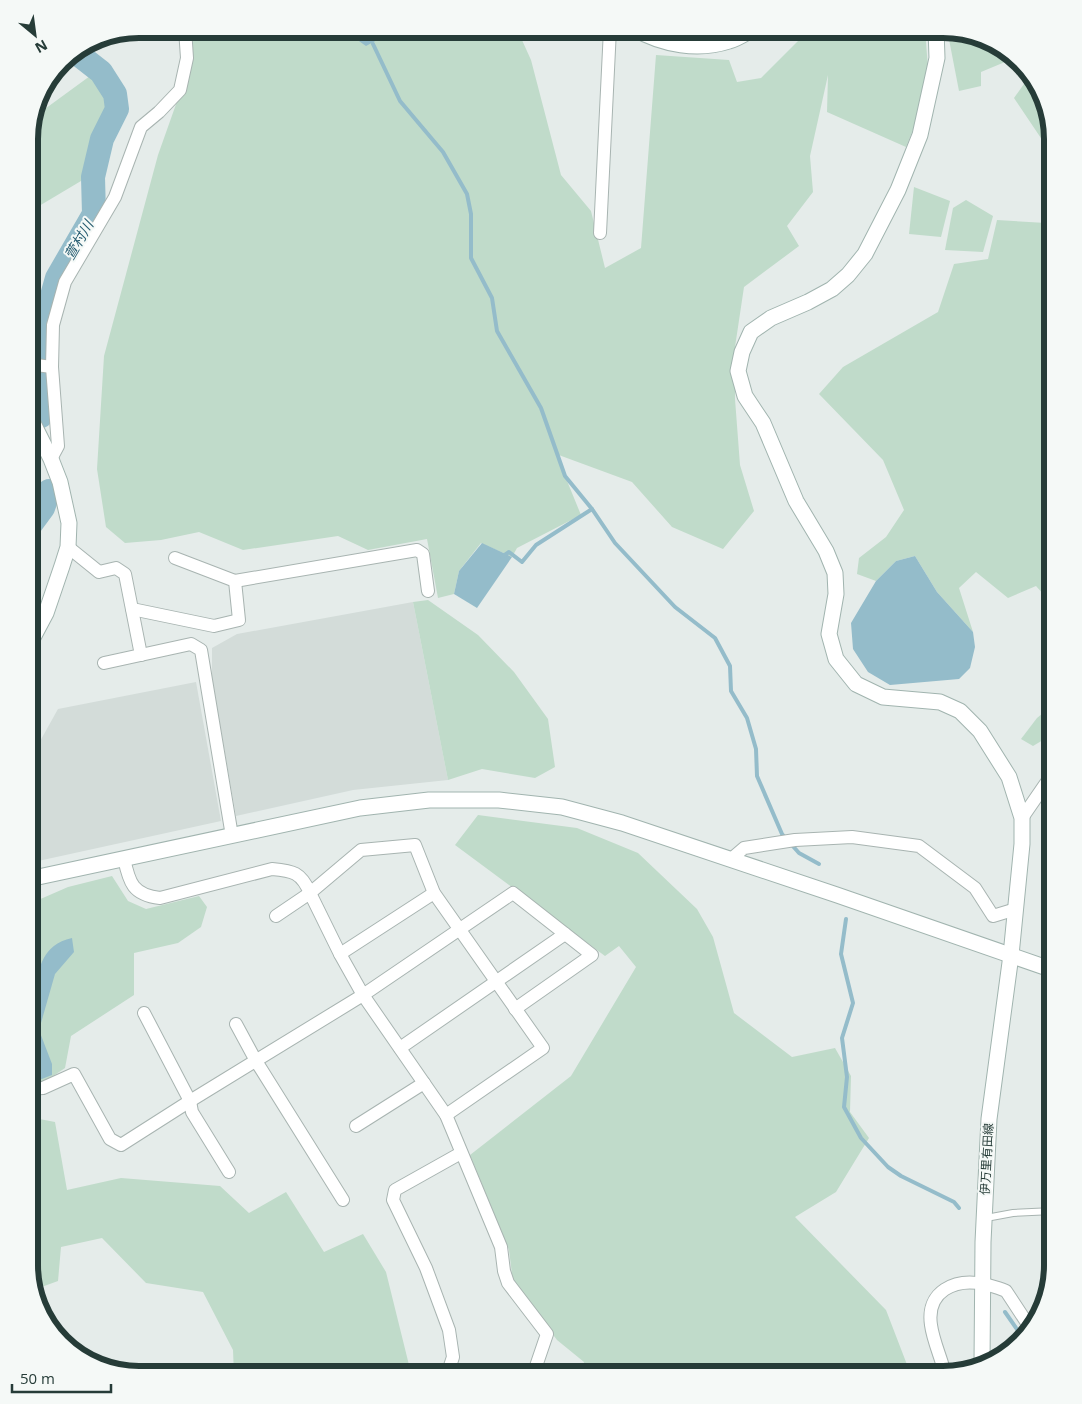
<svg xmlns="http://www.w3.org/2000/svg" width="1082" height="1404" font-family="'Open Sans','Noto Sans JP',sans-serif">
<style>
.built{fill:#d3dcd9}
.green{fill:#c0dbca}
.water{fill:#94bcca}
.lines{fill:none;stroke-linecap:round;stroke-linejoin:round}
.stream{stroke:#94bcca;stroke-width:4}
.river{stroke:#94bcca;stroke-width:24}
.lane-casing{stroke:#a8b4b1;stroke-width:8}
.street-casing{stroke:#a8b4b1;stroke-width:14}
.secondary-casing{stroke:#a1b4af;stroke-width:17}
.lane{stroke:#fff;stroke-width:6}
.street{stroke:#fff;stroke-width:12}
.secondary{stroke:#fff;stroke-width:15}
.labels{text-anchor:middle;stroke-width:4;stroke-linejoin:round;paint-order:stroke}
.street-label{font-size:12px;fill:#263c38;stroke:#f5f9f7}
.water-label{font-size:14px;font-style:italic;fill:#275d71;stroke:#f5f9f7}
.rim{fill:none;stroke:#263c38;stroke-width:6}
</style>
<rect width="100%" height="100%" fill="#e5ecea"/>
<g class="built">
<polygon points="413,602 448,780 353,790 236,816 212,679 212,648 237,634"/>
<polygon points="196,682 221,821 29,863 29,761 58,709"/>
</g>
<g class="green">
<polygon points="192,29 517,29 531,60 561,175 591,211 605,268 641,248 656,55 729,60 737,82 761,78 810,29 925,29 928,68 920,112 906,147 827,112 828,75 810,156 813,192 787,226 799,246 744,287 735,347 735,399 740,465 754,511 723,549 672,527 632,482 556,454 581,515 517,548 512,557 481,543 459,571 454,594 438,598 427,539 368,550 338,536 243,550 199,532 161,540 125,543 106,527 97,469 104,356 158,155 191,62"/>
<polygon points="947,29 998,43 1004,49 1005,62 981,72 981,86 959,91"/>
<polygon points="1031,74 1035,78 1053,138 1053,161 1053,156 1014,98"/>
<polygon points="90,76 107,94 108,111 93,141 86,178 29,212 29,172 38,137 38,114"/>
<polygon points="914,187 950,201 941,237 909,234"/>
<polygon points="966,200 993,216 983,252 945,250 953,208"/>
<polygon points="1053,219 1053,605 1036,586 1008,598 976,572 959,588 973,632 937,592 915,556 896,561 876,581 857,574 859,558 886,537 904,510 883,460 819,394 843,367 938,312 954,264 988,259 997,220 1046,223"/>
<polygon points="428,600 478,635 514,672 548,719 555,767 535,778 482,769 448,780 413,602"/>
<polygon points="1053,705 1053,734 1033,746 1021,739 1037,718"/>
<polygon points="478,815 577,828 638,853 697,909 713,937 734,1013 792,1057 835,1048 851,1076 850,1112 869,1138 836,1192 795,1217 886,1310 911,1375 580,1375 584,1362 557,1340 513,1282 509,1250 470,1155 571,1076 636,967 619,946 605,956 455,845"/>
<polygon points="112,876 128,901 146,909 199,896 207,907 201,927 178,943 134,953 134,995 71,1036 65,1068 40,1085 29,977 29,904 68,887"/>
<polygon points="29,1117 55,1122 67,1190 121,1178 220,1186 249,1213 286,1192 324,1252 363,1234 386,1272 409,1365 435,1375 234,1375 233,1350 203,1292 146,1283 102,1238 61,1247 58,1281 36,1289 29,1266"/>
</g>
<g class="water">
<polygon points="354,29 390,29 392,32 366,46 356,39"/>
<polygon points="482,543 512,557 477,608 454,594 459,571"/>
<polygon points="915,556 937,592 973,632 975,647 970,668 959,679 890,685 868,672 853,649 851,623 876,581 896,561"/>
<path d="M72,938L74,952L55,974L39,1030L52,1064V1075L29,1084V995L31,994C41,967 41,945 72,938Z"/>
</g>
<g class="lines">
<g class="stream">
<polyline points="373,44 400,101 443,152 467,194 471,214 471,258 492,298 497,331 541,408 565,476 592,509 615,543 675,607 715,638 730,666 731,691 747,718 756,749 757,776 782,834 786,839"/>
<polyline points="502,557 509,552 522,562 536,545 592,509"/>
<polyline points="791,844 799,853 819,864"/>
<polyline points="846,919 841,954 853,1003 842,1038 847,1077 844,1107 861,1138 888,1167 901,1176 954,1202 959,1208"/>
<polyline points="1005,1312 1023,1338"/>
</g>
<g class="river">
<polyline points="41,416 45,381 43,328 57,278 94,214 93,177 102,139 117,109 115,94 101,72 74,51"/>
<polyline points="29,527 43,508 49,491"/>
</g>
<g class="lane-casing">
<polyline id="lane" points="986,1218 1013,1213 1053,1211"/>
</g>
<g class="street-casing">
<g id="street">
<polyline points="697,29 703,47"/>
<polyline points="600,233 610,29"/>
<polyline points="29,366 36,365 52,367"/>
<polyline points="51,459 58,446 52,367 53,325 65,282 115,197 141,127 159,112 180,90 187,58 185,29"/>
<polyline points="68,547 99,572 116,568 125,574 141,655"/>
<polyline points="235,581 417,550 423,554 428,591"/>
<polyline points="132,609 214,626 239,620 235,581 175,558"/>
<polyline points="104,663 191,644 201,650 232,836"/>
<polyline points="1022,818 1053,773"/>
<path d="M124,858C129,883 133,895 160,898L272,869C293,871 301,872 310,893L361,850L415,845L434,893L543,1048L446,1115"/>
<polyline points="730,860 744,848 795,840 852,837 919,846 975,888 993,916 1016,909"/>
<polyline points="276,916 310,893 340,954 363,995 446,1115 501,1247 504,1271 508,1283 547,1334 533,1375"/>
<polyline points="340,954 434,893"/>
<polyline points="144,1013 190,1101 192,1112 229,1172"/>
<polyline points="236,1024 256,1061 343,1200"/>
<polyline points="400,1048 565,934"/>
<polyline points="29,1089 43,1088 74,1074 110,1139 121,1145 190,1101 363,995 513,893 592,955 515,1009"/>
<polyline points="356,1126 424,1083"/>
<polyline points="447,1375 453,1357 449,1330 426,1268 393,1200 395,1190 461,1153"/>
<path d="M944,1375V1370C940,1355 933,1340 931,1325C926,1291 955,1278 984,1284C991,1286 999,1288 1006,1291L1031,1329"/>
</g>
</g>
<g class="secondary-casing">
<g id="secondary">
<path d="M635,29C663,45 698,51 729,41C737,39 746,33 753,29"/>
<polyline points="936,29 937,58 920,135 898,190 865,254 848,275 832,289 808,302 771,318 751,332 742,352 738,371 745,396 763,423 796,501 826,551 835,573 836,594 829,634 836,659 856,684 883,697 940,702 960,711 980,731 1009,777 1022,818 1022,844 1011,955 989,1119 983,1242 982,1364"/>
<polyline points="29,645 46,613 62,566 68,547 69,523 60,482 51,459 29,415"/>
<polyline points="29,879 360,808 429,800 499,800 562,807 622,823 837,895 1053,970"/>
</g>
</g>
<use href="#lane" class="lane"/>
<use href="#street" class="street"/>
<use href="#secondary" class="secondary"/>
</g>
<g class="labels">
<g class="street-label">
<text transform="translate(987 1159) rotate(-87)" y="4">伊万里有田線</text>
</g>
<g class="water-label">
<text transform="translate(79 240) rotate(-60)" y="5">萱村川</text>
</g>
</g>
<path d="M0 0H1082V1404H0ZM139 38H943A101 101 0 0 1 1044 139V1265A101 101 0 0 1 943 1366H139A101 101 0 0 1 38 1265V139A101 101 0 0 1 139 38Z" fill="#f5f9f7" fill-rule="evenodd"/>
<path class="rim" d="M139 38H943A101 101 0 0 1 1044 139V1265A101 101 0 0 1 943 1366H139A101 101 0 0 1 38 1265V139A101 101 0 0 1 139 38Z"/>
<g transform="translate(35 35) rotate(151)" stroke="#f5f9f7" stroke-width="4" paint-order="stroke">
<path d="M0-4L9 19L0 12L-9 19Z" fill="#263c38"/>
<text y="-8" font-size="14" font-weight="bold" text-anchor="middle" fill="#263c38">N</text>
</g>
<path d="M12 1384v8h99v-8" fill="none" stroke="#263c38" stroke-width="2.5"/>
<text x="20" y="1384" font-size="15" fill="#263c38" stroke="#f5f9f7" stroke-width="4" paint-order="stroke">50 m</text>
</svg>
